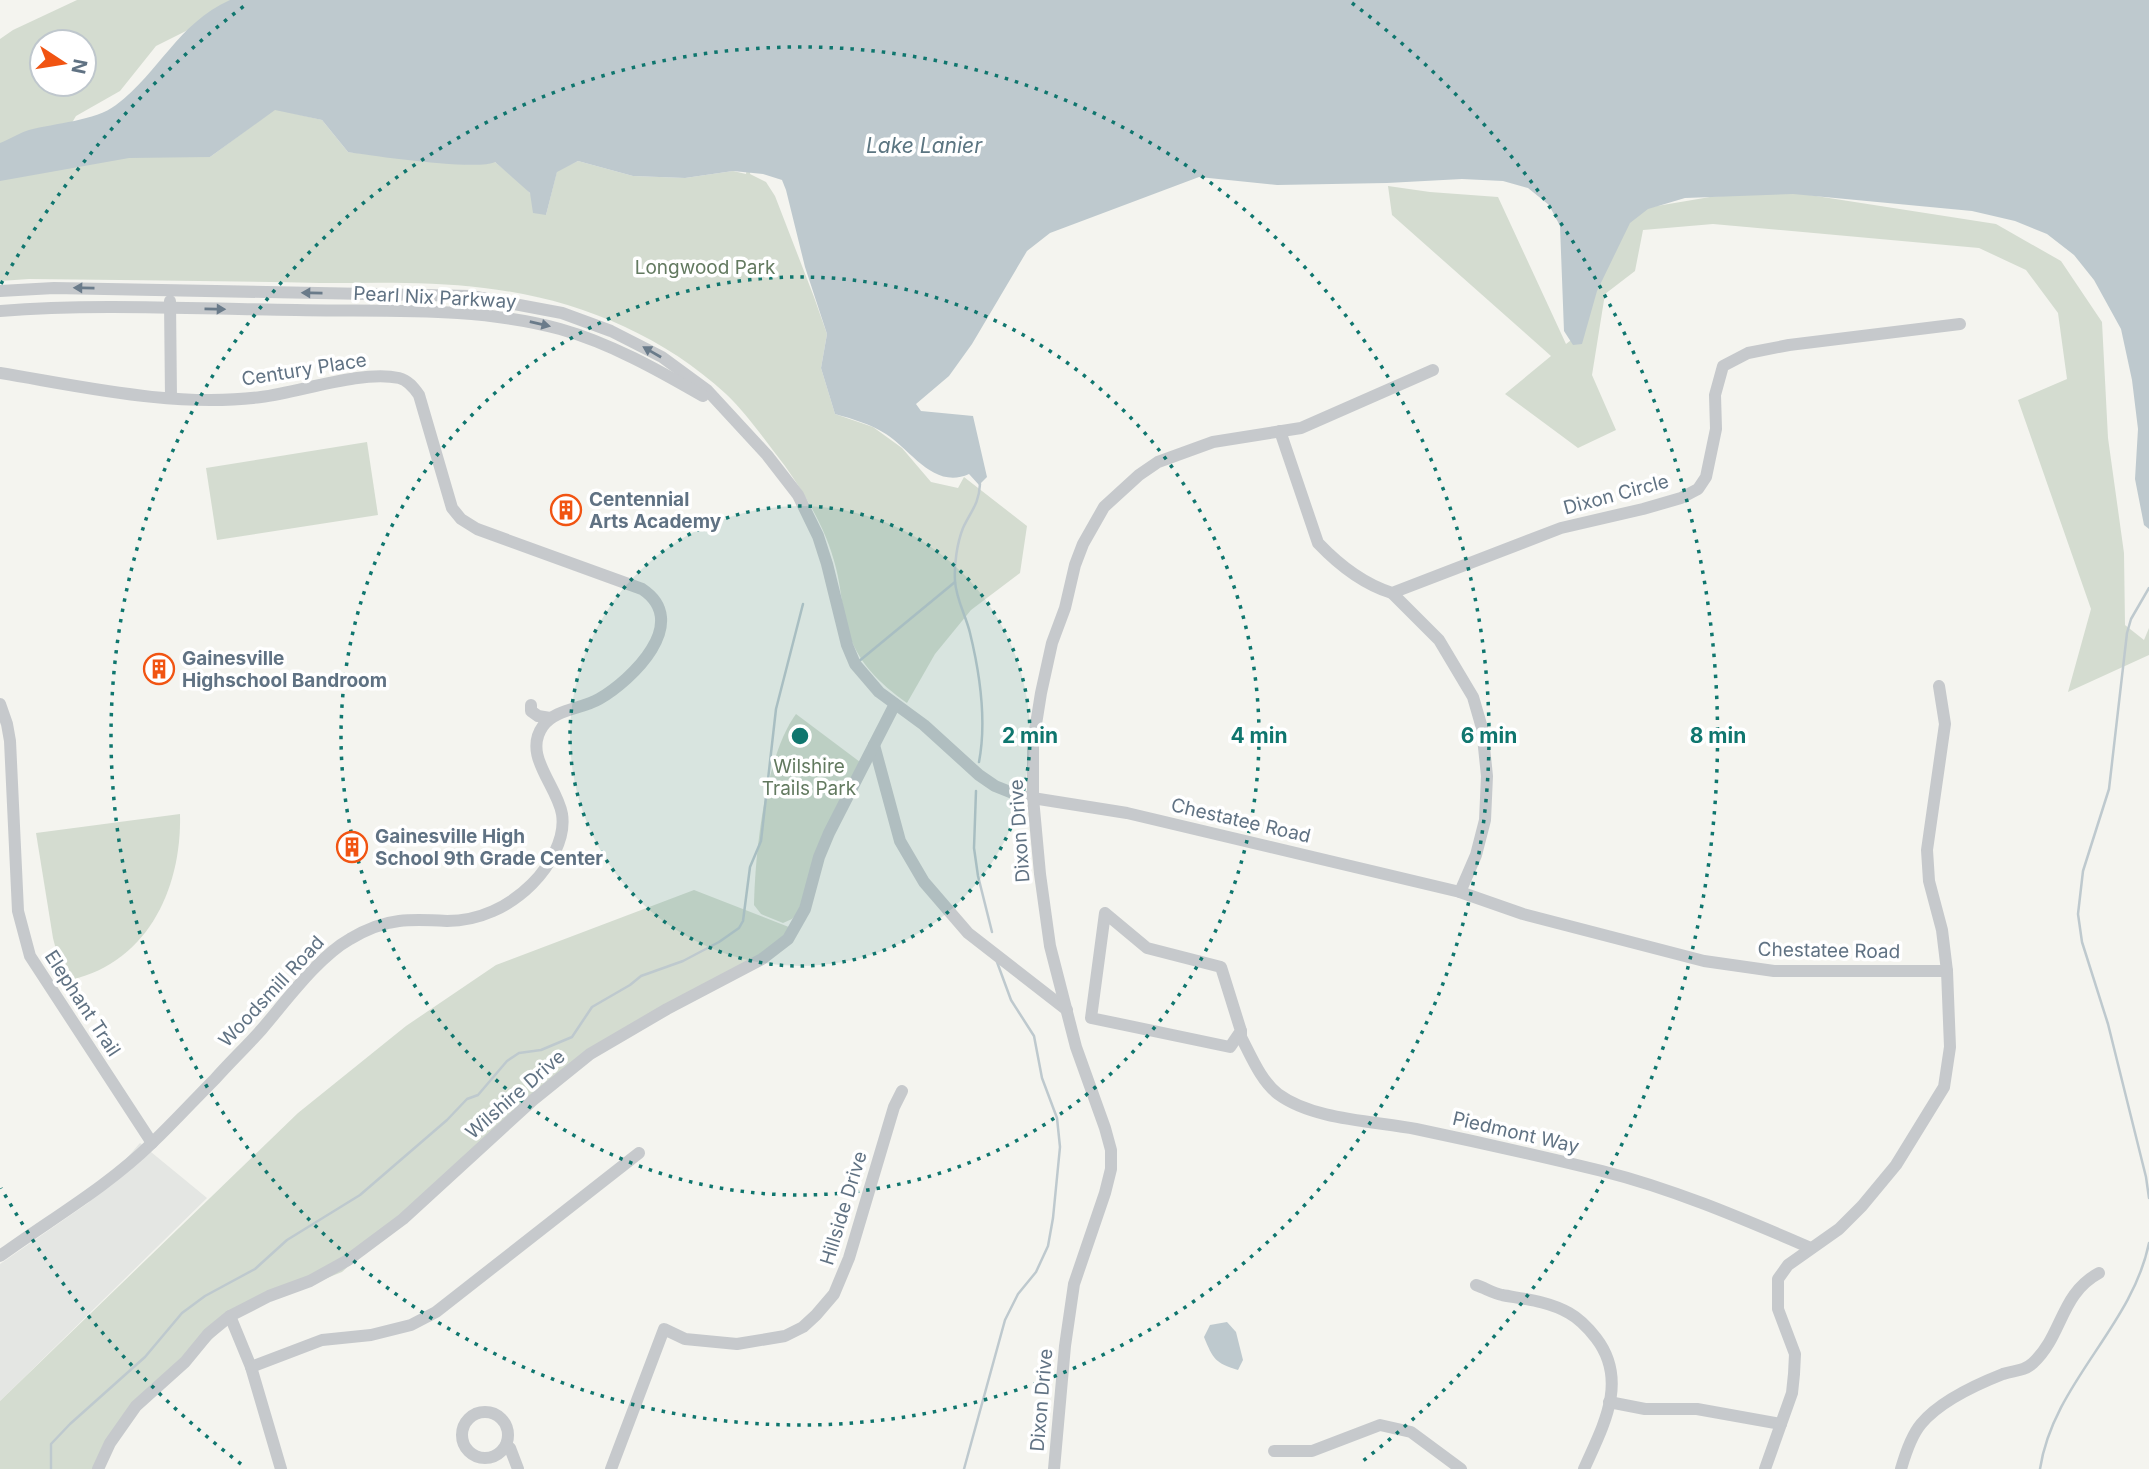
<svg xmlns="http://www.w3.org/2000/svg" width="2149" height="1469" font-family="Inter,sans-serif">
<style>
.built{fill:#e4e6e3}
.green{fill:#d4dcd0;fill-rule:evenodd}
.water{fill:#bec9ce}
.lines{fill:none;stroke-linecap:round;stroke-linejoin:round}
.stream{stroke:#bec9ce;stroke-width:2.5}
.minor{stroke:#c6c9cc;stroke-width:12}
.oneway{fill:#6a7b8a}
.ring{fill:none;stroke:#0f766e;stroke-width:3.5;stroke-dasharray:3.5 7}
.labels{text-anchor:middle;stroke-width:7;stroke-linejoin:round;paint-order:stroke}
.park-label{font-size:19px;fill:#637a60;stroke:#fff}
.street-label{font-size:19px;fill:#607283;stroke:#fff}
.poi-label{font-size:19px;font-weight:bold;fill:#607283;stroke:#fff;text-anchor:start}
.water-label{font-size:21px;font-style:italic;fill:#5b7581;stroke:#fff}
.centre{fill:#0f766e;stroke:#fff;stroke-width:3.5}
.ring-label{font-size:21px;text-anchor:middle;font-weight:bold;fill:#0f766e;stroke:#fff;stroke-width:7;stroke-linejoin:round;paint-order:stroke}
</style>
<rect width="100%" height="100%" fill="#f4f4ef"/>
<polygon class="built" points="140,1143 207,1198 0,1401 0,1264 88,1203"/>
<g class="green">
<path d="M77,0H248L156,46L120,91L76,116L52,156L210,157L275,109L322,120L348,152L458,164L495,162L526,188L546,215L557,171L578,161L633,176L685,178L733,171L746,174L750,145H754L750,174L766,182L775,196L814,297L827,334L821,368L835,414L873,427L902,448L931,482L958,488L964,477L1027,526L1020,573L971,610L935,654L907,703C879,683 857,662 847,628C842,608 841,588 836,568C827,531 807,497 785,466C766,442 748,415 726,394C660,333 573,298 484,288C430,281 374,283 320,283C223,281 126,280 29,279L0,281V39L13,30ZM42,42H84V84H42Z"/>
<polygon points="1388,186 1430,192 1498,197 1566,344 1583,331 1616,229 1645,208 1710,197 1784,191 1996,224 2061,261 2102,322 2108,438 2124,553 2125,625 2144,640 2149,628 2149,655 2068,692 2091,609 2018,400 2067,379 2058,313 2026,270 1979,248 1713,224 1643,230 1635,271 1605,294 1592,375 1616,430 1578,448 1505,394 1551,356 1392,215"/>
<polygon points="367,442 378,515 217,540 206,468"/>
<path d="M796,714L860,762L799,911L792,919L783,923L761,914L754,905C755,853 765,756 796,714Z"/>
<path d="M180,814C182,891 145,967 64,981L53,938L36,833Z"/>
<polygon points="694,890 799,931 627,1032 518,1113 342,1272 237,1314 107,1443 101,1469 0,1469 0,1401 298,1113 406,1026 496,965"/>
</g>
<g class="water">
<path d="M230,0H2149V529L2144,525L2135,479L2138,429L2132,380L2121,329L2094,280L2074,255L2047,234L2015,221L1972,211L1793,194L1685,198L1648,209L1630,223L1597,291L1582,344L1573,345L1564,331L1560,226L1549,205L1528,188L1503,181L1462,179L1387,183L1277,185L1199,177L1050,233L1027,251L972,344L949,376L916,404L921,411L973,416L987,477L979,485L969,474C934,490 911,450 886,434C870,424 853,419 835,414L821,368L827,334L805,267L786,190L782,180L763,174L733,171L685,178L633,176L578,161L557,172L546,215L533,213L530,193L495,162C478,171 373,156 348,152L322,120L275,110L210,157L129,158L0,181V143C10,139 19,133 29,130C55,123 95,121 116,105C160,72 177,24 230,0Z"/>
<path d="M1227,1322L1236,1332L1243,1360L1238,1370C1215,1363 1213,1359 1204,1337L1210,1325Z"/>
</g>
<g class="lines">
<g class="stream">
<polyline points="2149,588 2131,619 2127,633 2109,789 2083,871 2078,914 2082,942 2108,1024 2146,1177 2149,1198"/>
<polyline points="858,662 955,582"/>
<path d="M979,762C987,720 980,674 970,633C966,616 956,599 955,581C954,565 957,543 963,528C971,511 979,504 980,484"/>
<polyline points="976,791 974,848 978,876 992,932"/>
<polyline points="51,1469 51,1444 70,1424 145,1357 182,1313 205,1296 255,1269 287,1240 360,1195 447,1120 467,1099 478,1095 507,1061 519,1053 541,1050 572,1037 592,1007 630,985 641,976 683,961 719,942 739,928 743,921 750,867 761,841 776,709 803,604"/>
<polyline points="964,1469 1005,1320 1018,1294 1036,1272 1048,1246 1053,1218 1060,1147 1057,1118 1042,1078 1034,1036 1011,1000 997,962"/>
<path d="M2040,1469C2053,1383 2132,1327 2149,1243"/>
</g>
<g class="minor">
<polyline points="0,291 54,288 471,296 562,313 611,331 662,357 707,390 767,455 798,495 818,536 827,564 847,645 855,664 879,692 924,725 979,775 995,786 1020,796 1127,813 1460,892 1523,914 1704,961 1774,971 1947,971"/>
<polyline points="170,301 171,398"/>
<path d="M0,311C97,303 199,309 296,310C384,312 475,306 560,329C610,343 658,370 703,396"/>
<path d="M0,373C85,387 175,408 261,397C301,392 361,370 399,378C408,380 414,388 419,395L452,508L461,519L477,529L642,589C692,622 632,680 599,699C582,709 555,709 543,726C522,755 557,785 562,814C566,839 549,867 532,884C509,907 479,921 447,921C431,920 415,919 399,921C382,923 365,930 350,939C318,957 286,1001 262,1029C247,1046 230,1062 215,1079C194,1100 174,1122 152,1143C107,1187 51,1219 0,1256"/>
<path d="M1280,431L1318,543C1338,564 1363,584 1392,593L1561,528L1643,509L1681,498L1698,489L1706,477L1716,429L1715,395L1723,366L1748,353L1789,345L1960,324"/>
<polyline points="1392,593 1439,640 1473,697 1482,728 1487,776 1485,820 1476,855 1460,892"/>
<polyline points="0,704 7,724 10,741 18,911 30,956 152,1143"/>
<polyline points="531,705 531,711 538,716 550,718"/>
<polyline points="874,745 900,841 924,882 968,933 1067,1010"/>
<polygon points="1105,913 1147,948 1221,967 1241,1031 1230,1047 1091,1018"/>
<path d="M1241,1031V1037C1251,1056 1261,1081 1278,1094C1313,1120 1374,1121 1416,1129C1478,1142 1540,1156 1602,1171C1674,1189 1743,1219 1811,1248"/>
<path d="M1476,1285C1485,1288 1493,1293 1502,1295C1524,1299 1548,1301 1569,1313C1580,1319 1589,1329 1596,1338C1629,1381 1603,1426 1584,1469"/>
<polyline points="230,1316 251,1367 281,1469"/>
<polyline points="251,1367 322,1340 371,1335 411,1325 436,1312 639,1153"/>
<polyline points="1609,1402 1645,1409 1697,1409 1781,1424"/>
<circle cx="485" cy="1435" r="23"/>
<polyline points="506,1445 510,1448 518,1469"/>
<polyline points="1274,1451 1312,1451 1380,1425 1411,1432 1461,1469"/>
<polyline points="98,1469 110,1443 136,1406 185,1362 208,1334 230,1316 269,1296 310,1281 348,1260 403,1219 533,1100 590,1054 667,1009 762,959 788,939 805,909 819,857 829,833 895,704"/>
<polyline points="611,1469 664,1329 685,1339 737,1344 785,1336 803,1327 816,1315 834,1294 849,1258 894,1107 902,1091"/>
<polyline points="1054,1469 1065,1346 1074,1284 1105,1193 1111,1169 1111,1150 1105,1128 1076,1047 1050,946 1040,874 1033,798 1033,743 1041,693 1052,643 1065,608 1075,565 1083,544 1104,507 1139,475 1158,462 1213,442 1301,428 1433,370"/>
<polyline points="1765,1469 1792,1393 1794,1374 1795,1354 1778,1309 1778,1279 1788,1265 1839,1229 1862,1206 1896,1165 1944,1087 1950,1047 1947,971 1942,930 1929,881 1927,850 1945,724 1939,686"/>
<path d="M1901,1469C1905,1455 1911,1436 1921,1424C1940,1401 1975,1385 2003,1374C2014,1370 2023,1372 2033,1363C2063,1335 2060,1294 2099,1273"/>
</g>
</g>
<defs><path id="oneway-solid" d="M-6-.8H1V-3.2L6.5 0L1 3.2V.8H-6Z" transform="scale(1.75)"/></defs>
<g class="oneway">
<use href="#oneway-solid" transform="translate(84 288) rotate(-179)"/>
<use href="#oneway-solid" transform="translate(312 293) rotate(-179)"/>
<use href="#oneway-solid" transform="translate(215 309) rotate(1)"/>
<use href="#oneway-solid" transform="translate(540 324) rotate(13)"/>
<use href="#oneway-solid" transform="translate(652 352) rotate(-150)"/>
</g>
<circle cx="800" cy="736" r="230" fill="#0f766e" fill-opacity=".12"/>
<g class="ring">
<circle cx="800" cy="736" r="230"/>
<circle cx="800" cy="736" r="459"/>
<circle cx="800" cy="736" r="689"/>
<path d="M241 1464A918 918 0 0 1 1 1188M1 284A918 918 0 0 1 248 3M1352 3A918 918 0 0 1 1359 1464"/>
</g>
<defs>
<g id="building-ring" transform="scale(1.575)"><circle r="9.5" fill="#fff" stroke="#f15412" stroke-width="1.5"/><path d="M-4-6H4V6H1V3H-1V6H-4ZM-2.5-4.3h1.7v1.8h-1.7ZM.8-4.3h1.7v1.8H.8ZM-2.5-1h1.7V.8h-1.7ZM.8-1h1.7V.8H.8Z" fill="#f15412"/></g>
</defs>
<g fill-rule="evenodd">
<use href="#building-ring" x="566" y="510"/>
<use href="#building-ring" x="159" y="669"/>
<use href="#building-ring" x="352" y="847"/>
</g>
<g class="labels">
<g class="park-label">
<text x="705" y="274">Longwood Park</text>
<text x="809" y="773">Wilshire<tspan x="809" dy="22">Trails Park</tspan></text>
</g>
<g class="street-label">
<text transform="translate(435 297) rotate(3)" y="7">Pearl Nix Parkway</text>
<text transform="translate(304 369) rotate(-9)" y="7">Century Place</text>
<text transform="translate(1616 494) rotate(-15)" y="7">Dixon Circle</text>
<text transform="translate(1241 820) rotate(13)" y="7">Chestatee Road</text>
<text transform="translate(1019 831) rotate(-94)" y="7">Dixon Drive</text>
<text transform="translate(1829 950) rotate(1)" y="7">Chestatee Road</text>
<text transform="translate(271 991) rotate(-47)" y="7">Woodsmill Road</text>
<text transform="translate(83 1003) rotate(57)" y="7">Elephant Trail</text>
<text transform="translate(515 1094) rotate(-41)" y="7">Wilshire Drive</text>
<text transform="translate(1516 1132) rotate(13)" y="7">Piedmont Way</text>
<text transform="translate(843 1208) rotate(-73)" y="7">Hillside Drive</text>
<text transform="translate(1041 1400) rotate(-85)" y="7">Dixon Drive</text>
</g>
<g class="poi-label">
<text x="589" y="506">Centennial<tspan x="589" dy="22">Arts Academy</tspan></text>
<text x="182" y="665">Gainesville<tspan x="182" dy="22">Highschool Bandroom</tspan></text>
<text x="375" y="843">Gainesville High<tspan x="375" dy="22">School 9th Grade Center</tspan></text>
</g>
<g class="water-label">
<text x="924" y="153">Lake Lanier</text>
</g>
</g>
<circle cx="800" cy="736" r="10" class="centre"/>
<g class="ring-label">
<text x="1030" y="743">2 min</text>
<text x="1259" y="743">4 min</text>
<text x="1489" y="743">6 min</text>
<text x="1718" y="743">8 min</text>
</g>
<g transform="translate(63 63) rotate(102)"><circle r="33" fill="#ffffff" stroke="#bfc7cd" stroke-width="2"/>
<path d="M0-5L12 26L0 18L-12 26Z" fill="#f15412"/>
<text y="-10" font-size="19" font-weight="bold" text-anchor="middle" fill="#607283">N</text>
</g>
</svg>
